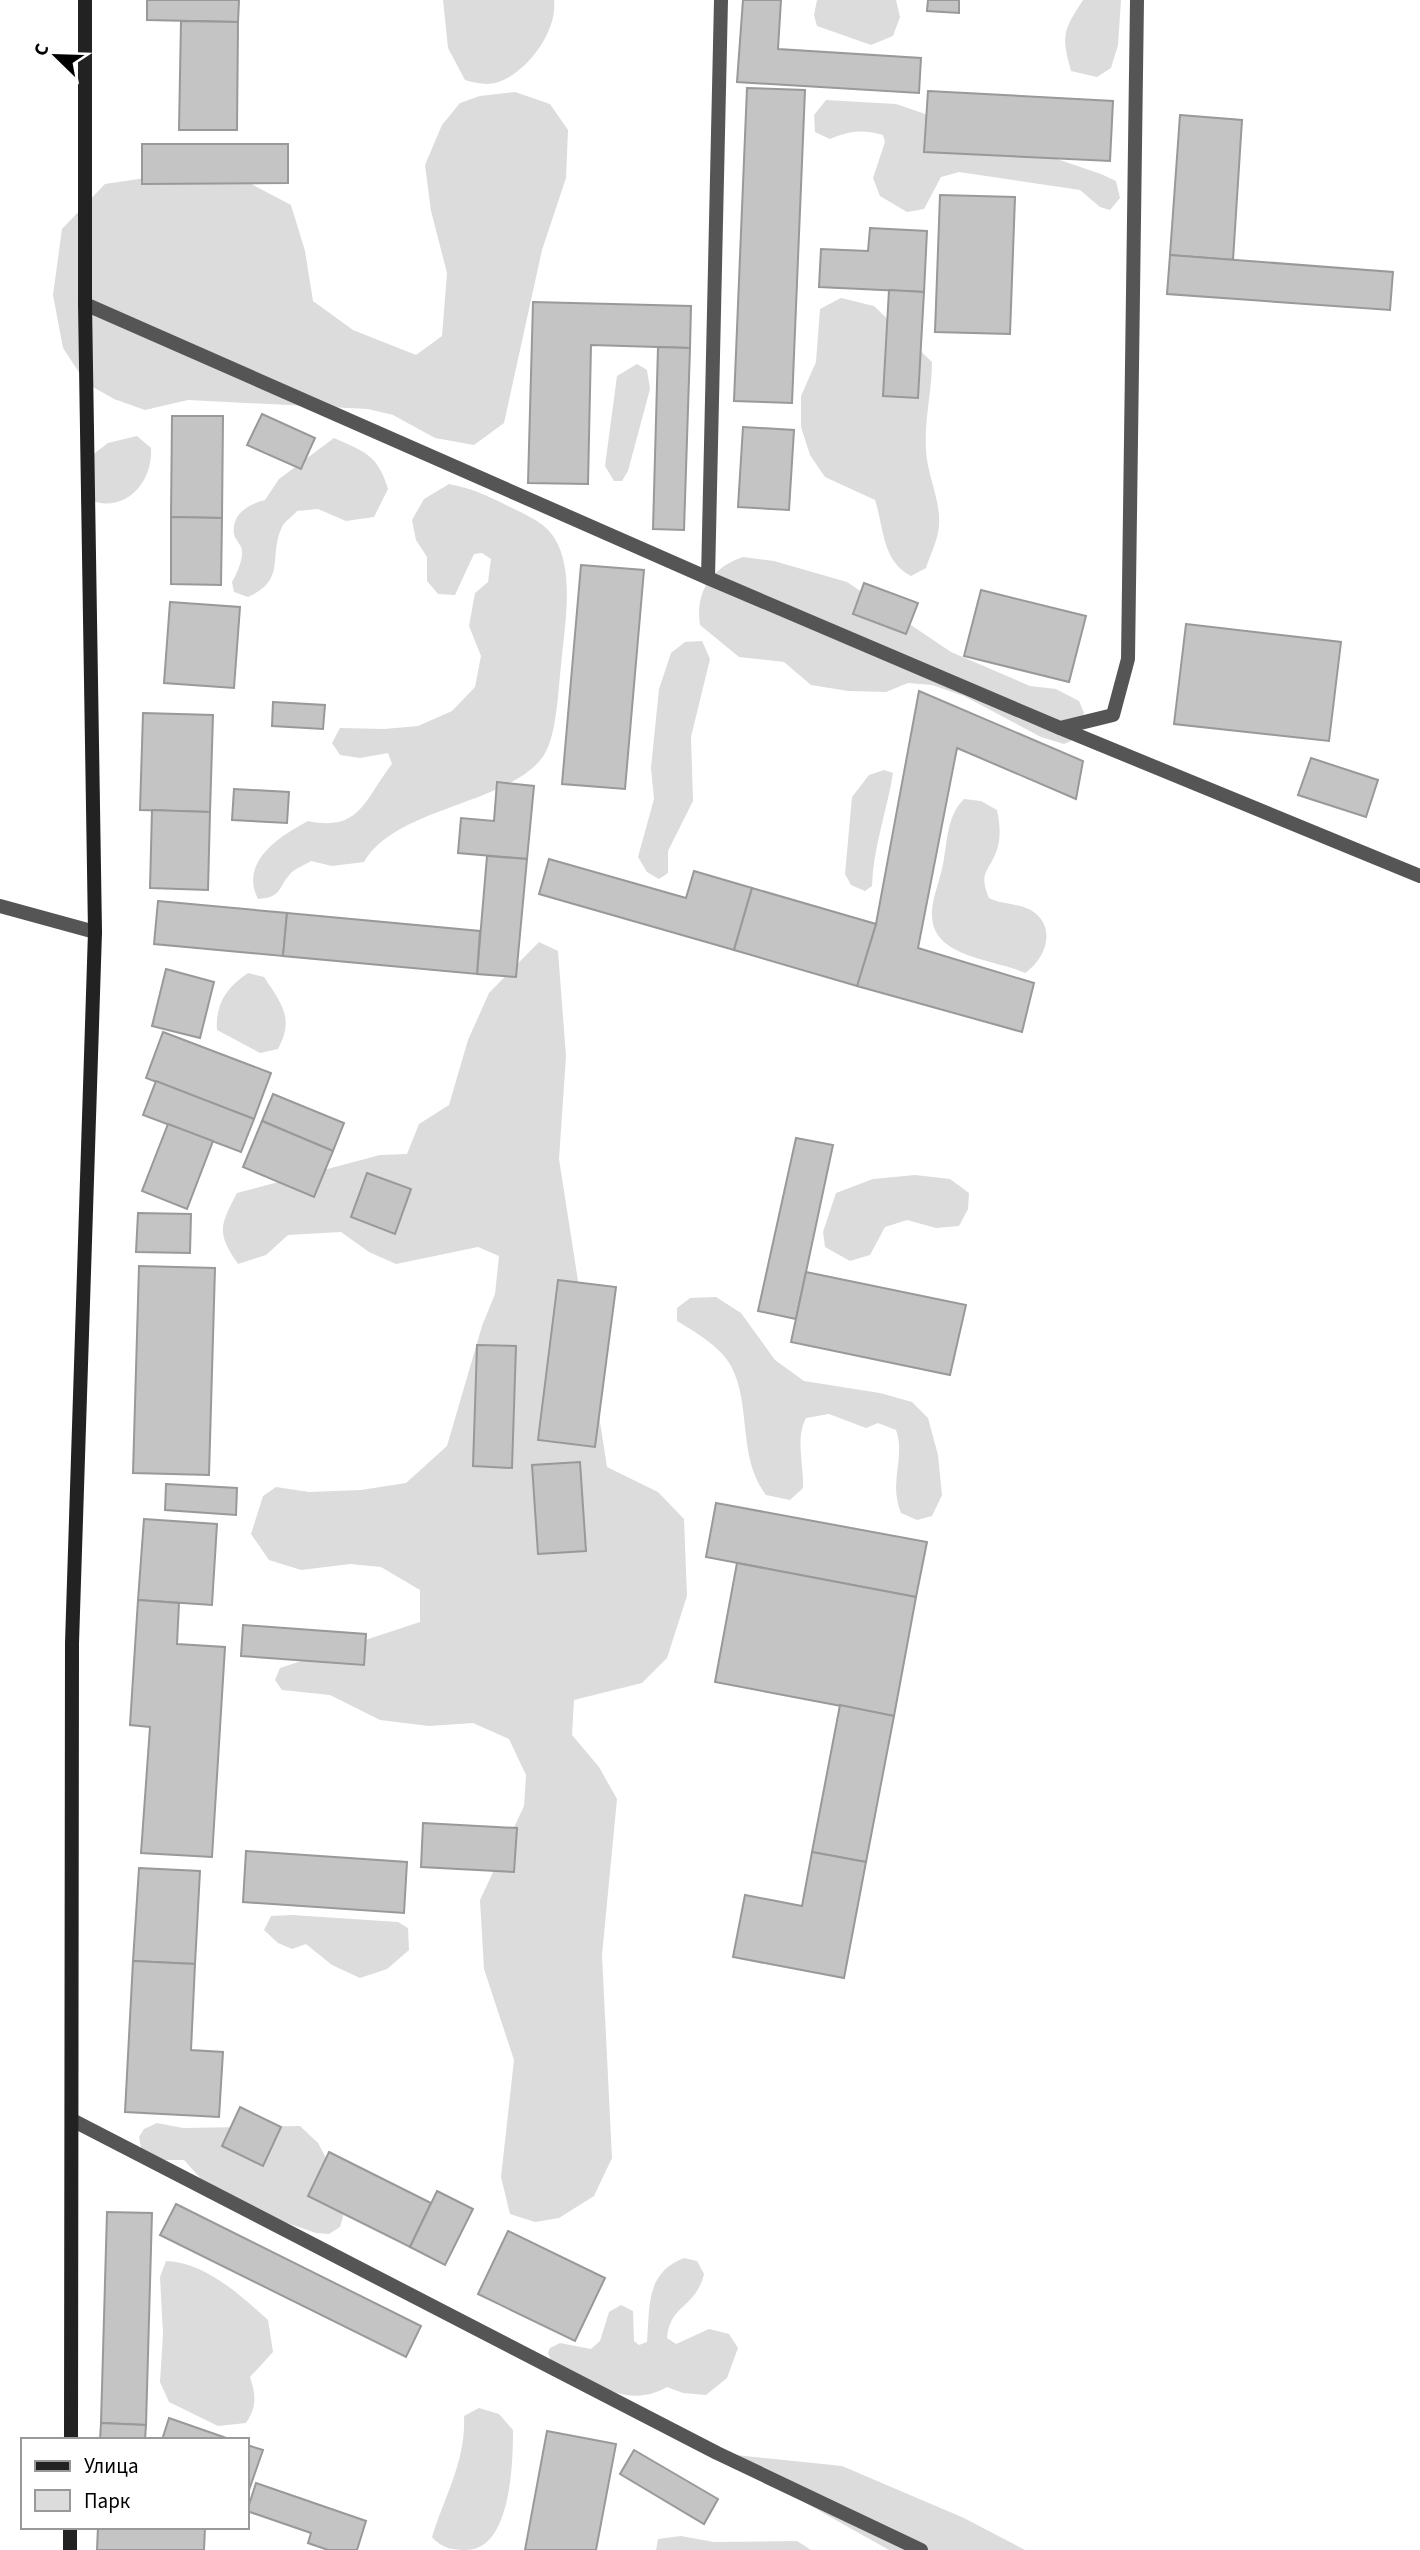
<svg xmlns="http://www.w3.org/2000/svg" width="1420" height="2550" font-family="'Source Sans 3',sans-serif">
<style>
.green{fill:#dcdcdc}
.building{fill:#c4c4c4;stroke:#999;stroke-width:2}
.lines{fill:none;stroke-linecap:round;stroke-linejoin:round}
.service{stroke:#555;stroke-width:14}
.minor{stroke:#555;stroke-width:14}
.secondary{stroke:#222;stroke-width:14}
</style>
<rect width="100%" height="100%" fill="#fff"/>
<g class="green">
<path d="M443,0H554C558,31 527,73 498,82C487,86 476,83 465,80L448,48Z"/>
<polygon points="817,0 896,0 900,17 893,36 871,45 817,26 814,15"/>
<path d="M1083,0H1121L1118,45L1111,68L1097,77L1071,71C1061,35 1063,31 1083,0Z"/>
<polygon points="515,92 550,104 568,130 566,178 542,250 504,423 474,445 435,438 393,415 368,409 188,400 145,410 114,399 86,383 63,348 53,295 62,229 105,184 219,167 291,205 305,251 313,301 353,330 416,355 442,336 447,273 431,211 425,165 442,125 460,103 480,96"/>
<path d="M826,100L896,104L1101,174L1116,181L1120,198L1110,210L1100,207L1080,190L959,172L941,177L924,209L907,212L880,196L873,178L885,142L883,135C862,129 849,131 830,139L815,132L814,115Z"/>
<path d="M841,298L874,306L932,362C932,392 924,420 926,450C927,475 941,500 939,526C938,540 930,555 926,568L911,576C882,561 884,528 875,500L825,477L810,455L801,427V396L816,362L820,309Z"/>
<polygon points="637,364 647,370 650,389 628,471 622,481 614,481 605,466 617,376"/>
<path d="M137,436L151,448C153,483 125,514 89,500L91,456L108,443Z"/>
<path d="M334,438C365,452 378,455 388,489L374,517L346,521L318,509L297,511C293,516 285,521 282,527C268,556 287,580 248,597L234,592L232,582C237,573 243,560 242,550C241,544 235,540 234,534C231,514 249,504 265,500L279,479Z"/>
<path d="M449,484C471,488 488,496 508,506C520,512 536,519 545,527C579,557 564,627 561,666C558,690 557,735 544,755C512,804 396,806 364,862L332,866L311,861C305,865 296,868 291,873C277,888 283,897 258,899C239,862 280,836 308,821C360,832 364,800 392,764L388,753L360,758L340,755L332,743L340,728L384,729L418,726L452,711L475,687L481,656L469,626L475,593L488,582L491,559L482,553L474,554L455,595L438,594L427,581V557L416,540L412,520L424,499Z"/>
<path d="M743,557L774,561L847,582L951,652L1030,686L1056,689L1079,701L1084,713L1071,741L1064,744L1041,737L964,696L932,685L908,683L886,692L848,691L811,685L784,662L739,657L700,625C695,592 711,568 743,557Z"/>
<polygon points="702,641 710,659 691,737 693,801 668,851 668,873 659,879 647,872 638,857 654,799 651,768 659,689 671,653 685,642"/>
<path d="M884,770L893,773C887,811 873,848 872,886L865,891L851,885L845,874L852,797L869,775Z"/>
<path d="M964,799L981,801L997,810C1000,824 1001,837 997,850C989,872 978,872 989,898C1003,905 1023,903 1035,913C1057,931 1044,960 1025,973C995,959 933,958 932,916C931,900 940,881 943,864C948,841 946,817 964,799Z"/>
<path d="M539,942L558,951L566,1056L559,1159L607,1467L658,1492L684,1519L687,1596L667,1658L642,1683L574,1700L572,1735L599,1767L617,1799L602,1955L612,2158L594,2196L559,2218L535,2222L510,2214L501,2177L514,2060L484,1969L480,1900L524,1806L526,1775L509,1739L473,1723L429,1726L380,1720L330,1695L282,1690L275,1680L280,1668L420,1622V1590L381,1567L350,1564L301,1570L269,1560L251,1534L263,1496L276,1487L309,1492L361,1490L406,1483L447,1446L482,1326L495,1294L499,1256L478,1247L396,1264L369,1252L341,1232L288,1235L266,1255L238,1264C216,1232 220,1226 237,1193L380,1155L407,1154L419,1124L449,1105L468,1040L489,993Z"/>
<path d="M248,973L264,977C281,1003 295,1018 278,1049L260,1053L217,1030C215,1004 227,987 248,973Z"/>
<polygon points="915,1175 950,1179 969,1193 968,1209 959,1226 936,1228 907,1220 885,1227 870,1255 850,1261 825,1247 823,1232 836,1193 873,1179"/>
<path d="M716,1297L741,1313L775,1360L804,1381L880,1393L912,1402L928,1418L938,1455L942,1495L932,1516L917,1520L901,1513C888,1482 906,1458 896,1430L878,1423L866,1428L829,1414L806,1418C795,1439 804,1464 803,1488L790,1500L766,1495C737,1457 752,1406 731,1366C720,1346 695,1332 677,1321V1308L690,1298Z"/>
<polygon points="292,1915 398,1922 408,1928 409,1950 387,1969 360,1978 332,1965 306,1944 292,1949 278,1943 264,1930 271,1916"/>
<polygon points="157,2123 183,2128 300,2126 318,2143 348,2199 340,2227 329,2234 316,2233 287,2223 212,2191 184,2160 162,2160 142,2153 139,2137 144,2129"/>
<path d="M684,2258L697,2261L704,2274C696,2308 670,2304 667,2338L676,2344L709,2329L729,2334L738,2348L727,2378L706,2395L683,2393L667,2387C622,2412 591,2377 551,2360L548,2353L550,2348L560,2343L591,2349L600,2341L609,2312L621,2305L633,2311L634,2341L639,2345L647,2342C650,2307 645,2273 684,2258Z"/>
<path d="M166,2261C205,2262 240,2295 268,2320L273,2352L250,2377C256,2395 257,2407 246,2423L218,2426L169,2402L160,2382L163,2334L160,2277Z"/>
<path d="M479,2408L499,2414L513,2430C513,2463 511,2550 466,2550C452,2550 441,2548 432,2537C445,2495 466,2461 464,2416Z"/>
<polygon points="717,2453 842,2466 964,2518 1025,2550 889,2550"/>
<polygon points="681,2536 714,2542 797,2541 811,2550 656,2550 658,2539"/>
</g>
<g class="building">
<polygon points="147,0 239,0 238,22 147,20"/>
<polygon points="743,0 781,0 778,49 921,58 919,93 737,82"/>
<polygon points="928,0 959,0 959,13 927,11"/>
<polygon points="181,21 238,22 237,130 179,130"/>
<polygon points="747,88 805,90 792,403 734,401"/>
<polygon points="928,91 1113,101 1110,161 924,152"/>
<polygon points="1180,115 1242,120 1233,260 1170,255"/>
<polygon points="142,144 288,144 288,183 142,184"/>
<polygon points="940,195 1015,197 1010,334 935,332"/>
<polygon points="870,228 927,231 924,292 819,287 821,249 868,251"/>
<polygon points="1170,255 1393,272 1390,310 1167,294"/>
<polygon points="889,290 924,292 918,398 883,396"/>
<polygon points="533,302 691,306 690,348 591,345 588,484 528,483"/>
<polygon points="658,347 690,348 684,530 653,529"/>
<polygon points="262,414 315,438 301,469 247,445"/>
<polygon points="172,416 223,416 222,518 171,517"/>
<polygon points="743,427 794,430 789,510 738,507"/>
<polygon points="171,517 222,518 221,585 171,584"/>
<polygon points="581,565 644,570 625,789 562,784"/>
<polygon points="864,583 918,603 906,634 853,614"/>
<polygon points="981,590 1086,616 1069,682 964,656"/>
<polygon points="170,602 240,607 234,688 164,683"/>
<polygon points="1186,624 1341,642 1329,741 1174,724"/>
<polygon points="919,691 1083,761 1076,799 957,748 918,948 1034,983 1022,1032 857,986 876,924"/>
<polygon points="273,702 325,705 323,729 272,726"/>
<polygon points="143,713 213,715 210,812 140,810"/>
<polygon points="1311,758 1378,780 1366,817 1298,795"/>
<polygon points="497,782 534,786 527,859 458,853 461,818 494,821"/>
<polygon points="234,789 289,792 287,823 232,820"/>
<polygon points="152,810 210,812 208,890 150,888"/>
<polygon points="487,856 527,859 516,977 477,974"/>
<polygon points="549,859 686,898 694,871 752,888 734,950 539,894"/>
<polygon points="752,888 876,924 857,986 734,950"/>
<polygon points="158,901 287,913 283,956 154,944"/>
<polygon points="287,913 480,931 477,974 283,956"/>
<polygon points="166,969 214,982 200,1038 152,1026"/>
<polygon points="163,1032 271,1073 254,1119 146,1078"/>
<polygon points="156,1081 254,1119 241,1152 143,1115"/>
<polygon points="273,1094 344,1123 333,1151 262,1121"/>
<polygon points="262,1121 333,1151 314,1197 243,1167"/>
<polygon points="168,1124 213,1141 187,1209 142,1191"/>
<polygon points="796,1138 833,1145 796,1319 758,1311"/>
<polygon points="367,1173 411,1189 395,1234 351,1217"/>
<polygon points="138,1213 191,1214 190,1253 136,1252"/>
<polygon points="139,1266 215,1268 209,1475 133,1473"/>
<polygon points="806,1272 966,1305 950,1375 791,1342"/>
<polygon points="558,1280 616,1287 595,1447 538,1440"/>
<polygon points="477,1345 516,1346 512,1468 473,1466"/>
<polygon points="580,1462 586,1551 538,1554 532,1465"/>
<polygon points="166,1484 237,1488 236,1515 165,1510"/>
<polygon points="716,1503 927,1542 916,1597 706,1557"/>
<polygon points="144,1519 217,1524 212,1605 138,1600"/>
<polygon points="737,1563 916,1597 894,1716 715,1682"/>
<polygon points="138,1600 179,1603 177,1644 225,1647 212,1857 141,1853 150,1727 130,1725"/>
<polygon points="243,1625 366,1634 364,1665 241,1656"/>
<polygon points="840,1705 894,1716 866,1862 812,1852"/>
<polygon points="423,1823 517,1828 514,1872 421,1867"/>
<polygon points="246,1851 407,1862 404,1913 243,1902"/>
<polygon points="812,1852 866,1862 844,1978 733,1957 745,1895 802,1906"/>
<polygon points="139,1868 200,1871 195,1964 133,1961"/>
<polygon points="133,1961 195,1964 191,2050 223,2052 219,2117 125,2112"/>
<polygon points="240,2107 281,2127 263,2166 222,2146"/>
<polygon points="329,2152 431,2203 410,2247 308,2196"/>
<polygon points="437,2191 473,2209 445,2265 410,2247"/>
<polygon points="176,2204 421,2326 406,2357 160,2235"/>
<polygon points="107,2212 152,2213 146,2425 101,2423"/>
<polygon points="508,2231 605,2278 575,2341 478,2294"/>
<polygon points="169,2418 232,2440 162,2440"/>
<polygon points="101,2423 146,2425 145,2440 100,2440"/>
<polygon points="547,2431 616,2444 596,2550 525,2550"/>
<polygon points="247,2445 263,2450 249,2490 247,2489"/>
<polygon points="634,2450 718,2499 704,2524 620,2474"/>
<polygon points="256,2483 366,2521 357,2550 328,2550 308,2543 311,2533 247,2511"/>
<polygon points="98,2527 205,2527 204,2550 97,2550"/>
</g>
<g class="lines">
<g class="service">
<polyline points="85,304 708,578 1060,728 1113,715 1128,659 1137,0"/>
<polyline points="1060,728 1420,876"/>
<polyline points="74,2121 717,2453 921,2550"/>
</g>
<g class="minor">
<polyline points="708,578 721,0"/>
<polyline points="0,906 95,932"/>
</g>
<g class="secondary">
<polyline points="71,2440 72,1643 95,932 85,304 85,0"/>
<polyline points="70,2550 70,2527"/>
</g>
</g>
<rect x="21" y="2438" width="228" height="91" fill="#ffffff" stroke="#999999" stroke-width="2"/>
<rect x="35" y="2461" width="35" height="10" fill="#222222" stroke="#999999" stroke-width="2"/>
<text x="84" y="2473" font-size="21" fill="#000000">Улица</text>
<rect x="35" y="2490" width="35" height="21" fill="#dcdcdc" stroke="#999999" stroke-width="2"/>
<text x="84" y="2508" font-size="21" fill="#000000">Парк</text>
<g transform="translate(56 56) rotate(293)" stroke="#ffffff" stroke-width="5" paint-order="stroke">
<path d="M0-5L12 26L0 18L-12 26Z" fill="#000000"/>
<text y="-10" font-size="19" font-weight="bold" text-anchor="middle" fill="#000000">С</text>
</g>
</svg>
